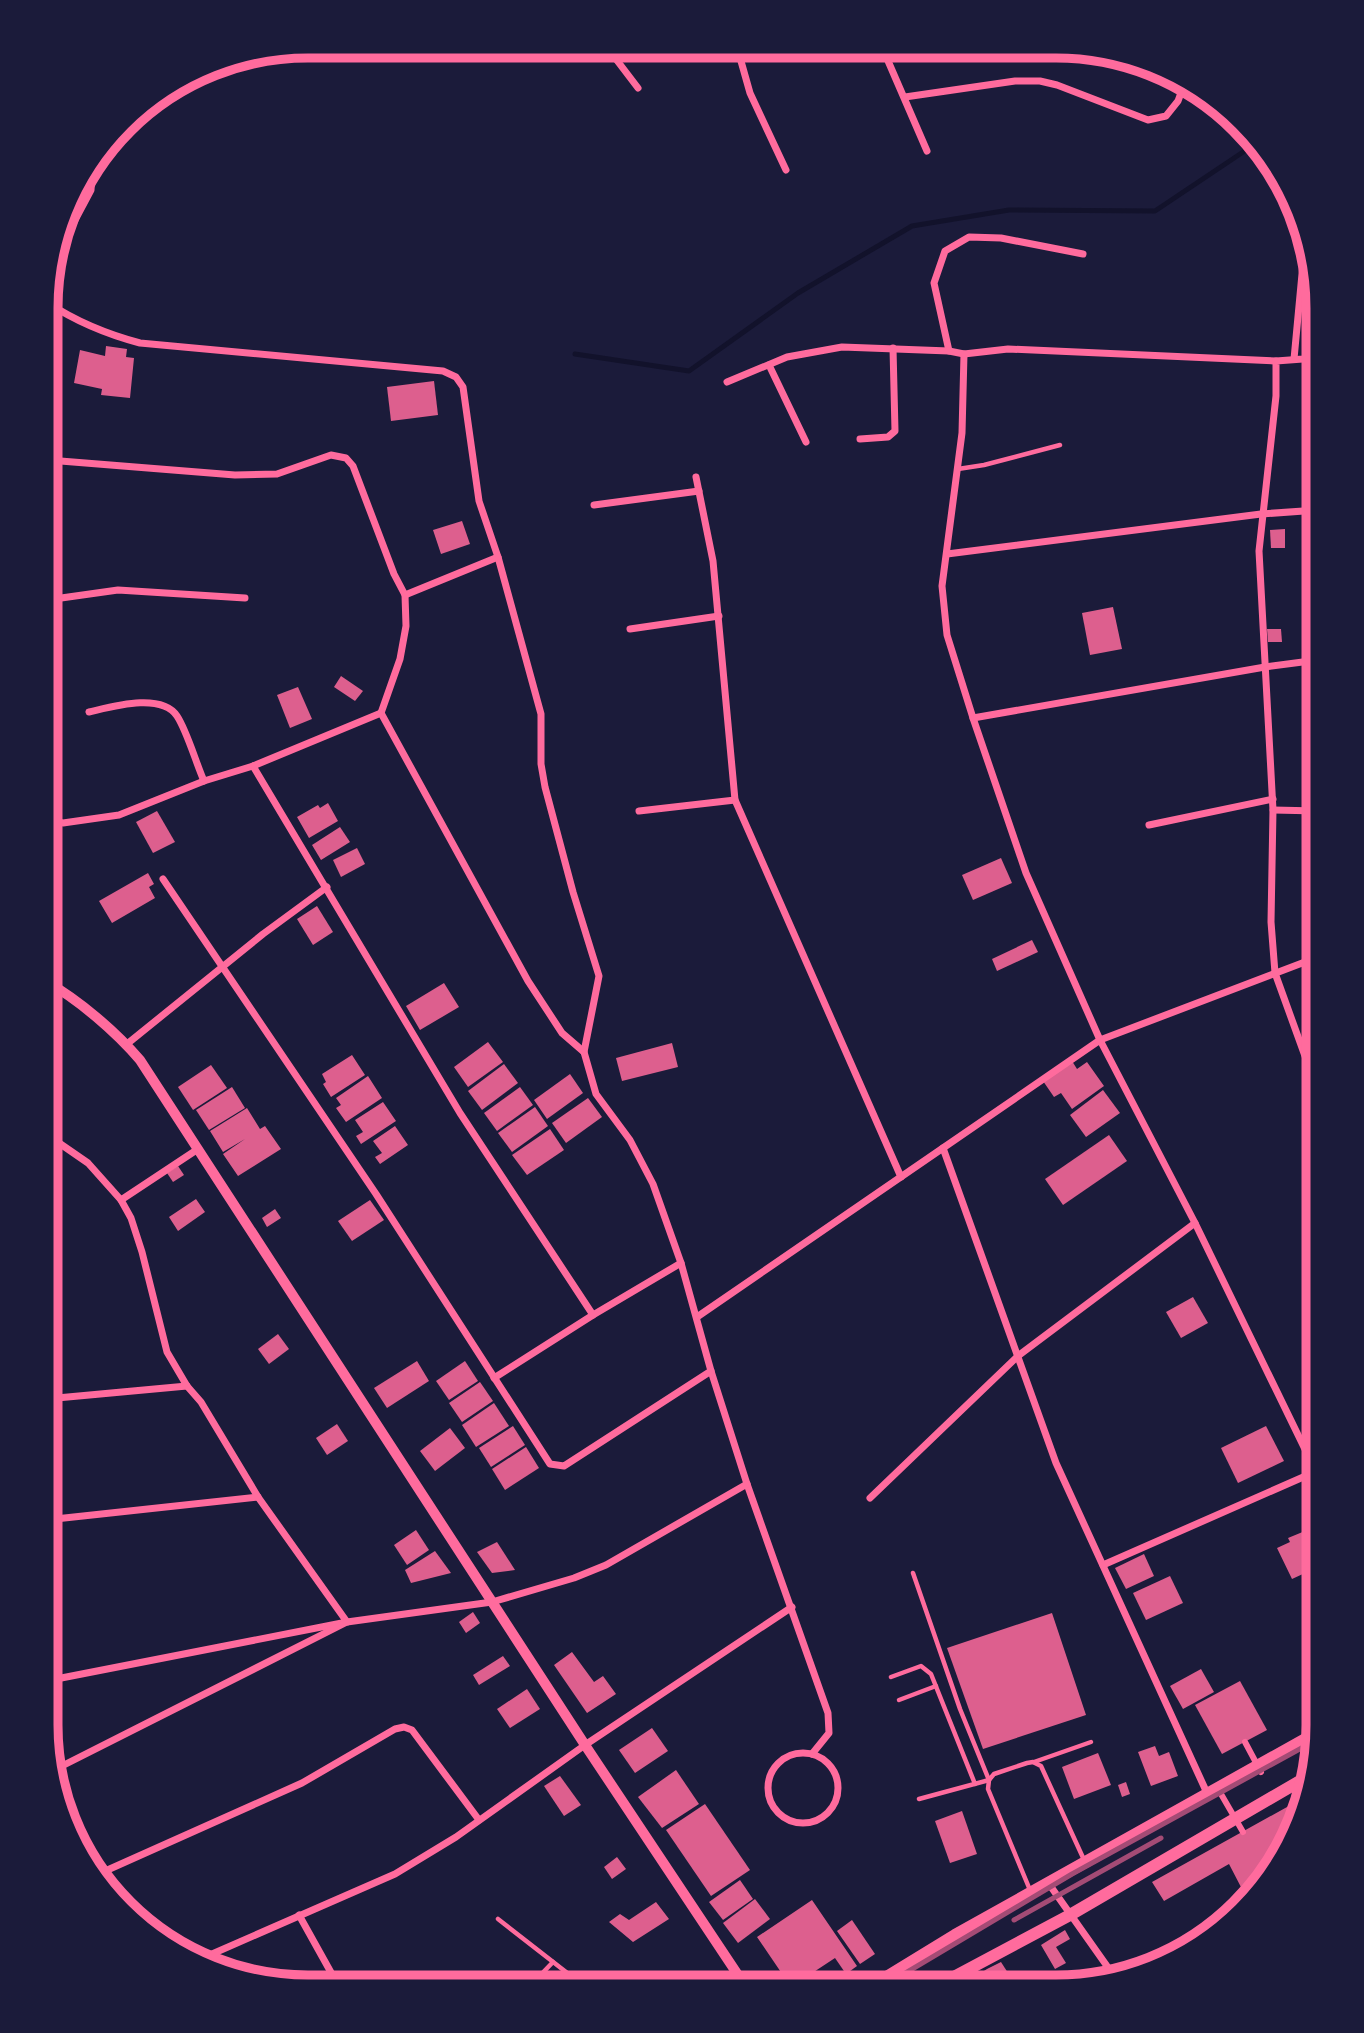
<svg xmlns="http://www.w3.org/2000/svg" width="1364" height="2033" font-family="Cabin,sans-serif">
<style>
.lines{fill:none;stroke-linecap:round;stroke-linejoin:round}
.stream{stroke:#12122b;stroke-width:5}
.building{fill:#dd5f8e}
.service{stroke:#ff6b9d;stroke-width:4.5}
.pedestrian{stroke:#ff6b9d;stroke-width:6}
.minor{stroke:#ff6b9d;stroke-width:7}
.tertiary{stroke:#ff6b9d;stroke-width:10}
.primary{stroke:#ff6b9d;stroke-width:12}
.rail{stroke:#a44b75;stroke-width:5}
.rim{fill:none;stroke:#ff6b9d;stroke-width:9}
</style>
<rect width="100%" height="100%" fill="#1b1b3a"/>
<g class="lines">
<polyline class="stream" points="575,354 689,371 798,293 912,226 1009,210 1155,211 1258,142"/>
</g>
<g class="building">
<polygon points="106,346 127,349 126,357 134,358 130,398 101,395 102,389 74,383 80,350 105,356"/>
<polygon points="434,381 438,415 391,421 387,387"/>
<polygon points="462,521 470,544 441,554 433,530"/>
<polygon points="1285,529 1285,548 1271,548 1270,530"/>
<polygon points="1313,592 1318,592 1318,631 1311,631"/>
<polygon points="1113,607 1122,649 1090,655 1082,613"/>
<polygon points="1267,629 1281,629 1282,642 1268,642"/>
<polygon points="341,676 363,691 355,701 334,687"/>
<polygon points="298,687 312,719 290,728 277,695"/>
<polygon points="328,803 338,821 309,838 297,817 318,805 320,808"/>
<polygon points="157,811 175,842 153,853 136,822"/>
<polygon points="340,827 350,842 321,860 312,845"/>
<polygon points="357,848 365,864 341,877 333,860"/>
<polygon points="1001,858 1012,883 973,900 962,875"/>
<polygon points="148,873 154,884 149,887 155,898 112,923 99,901"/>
<polygon points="317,906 333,932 313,945 297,919"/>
<polygon points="1032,940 1038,952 997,971 992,959"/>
<polygon points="444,983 459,1007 420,1030 406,1006"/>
<polygon points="488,1042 503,1062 468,1087 454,1067"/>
<polygon points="672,1043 678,1067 622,1081 616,1058"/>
<polygon points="352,1055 365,1075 331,1097 323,1084 326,1082 322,1074"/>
<polygon points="1072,1061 1077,1069 1087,1062 1104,1086 1072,1109 1061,1093 1054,1097 1043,1081"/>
<polygon points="504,1064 518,1083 482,1110 468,1091"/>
<polygon points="211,1065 227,1088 193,1110 178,1087"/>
<polygon points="570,1074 583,1093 547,1119 534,1100"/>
<polygon points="368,1076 382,1098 346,1122 336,1108 341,1105 336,1098"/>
<polygon points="232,1087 245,1108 209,1130 196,1110"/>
<polygon points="520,1087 533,1105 497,1131 484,1113"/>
<polygon points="1103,1090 1120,1113 1086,1137 1070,1115"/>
<polygon points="588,1098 602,1117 566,1143 552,1123"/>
<polygon points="383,1102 396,1121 361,1144 356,1136 363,1132 355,1120"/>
<polygon points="535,1107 548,1126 512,1152 498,1133"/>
<polygon points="247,1108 260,1129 265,1126 281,1149 238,1176 223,1154 245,1139 223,1152 210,1131"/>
<polygon points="395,1126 408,1145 380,1164 375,1157 382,1153 373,1141"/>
<polygon points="550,1129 564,1150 527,1175 512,1155"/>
<polygon points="1109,1135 1127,1161 1063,1205 1045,1179"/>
<polygon points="178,1166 184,1175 173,1182 167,1173"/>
<polygon points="196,1199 205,1212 178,1231 169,1217"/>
<polygon points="370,1200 384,1220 352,1241 338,1221"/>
<polygon points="275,1209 281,1218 267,1227 262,1218"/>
<polygon points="1193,1297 1208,1323 1181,1338 1166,1312"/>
<polygon points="278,1334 289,1349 269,1364 258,1349"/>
<polygon points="417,1361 429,1381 387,1408 374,1388"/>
<polygon points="465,1361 478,1381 449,1400 436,1381"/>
<polygon points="480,1382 493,1401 462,1422 449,1403"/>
<polygon points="494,1403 509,1426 476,1447 462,1425"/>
<polygon points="337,1424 348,1441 327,1455 316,1438"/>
<polygon points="513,1426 525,1445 491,1467 479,1448"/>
<polygon points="1266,1426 1284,1461 1238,1483 1221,1448"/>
<polygon points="450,1428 465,1448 435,1471 420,1451"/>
<polygon points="526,1447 539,1468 505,1490 492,1469"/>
<polygon points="416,1530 429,1550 407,1565 394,1545"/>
<polygon points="1305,1531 1318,1555 1318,1567 1292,1579 1277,1548 1290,1542 1288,1538"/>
<polygon points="497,1542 515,1570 492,1573 477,1552"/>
<polygon points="435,1551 451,1573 411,1583 405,1570"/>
<polygon points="1144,1554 1154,1576 1126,1589 1115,1568"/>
<polygon points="1170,1576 1183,1603 1146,1620 1133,1593"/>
<polygon points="473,1612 480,1623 466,1633 459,1622"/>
<polygon points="1052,1613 1086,1715 983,1749 947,1648"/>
<polygon points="572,1652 594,1682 603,1676 616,1694 587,1713 554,1665"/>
<polygon points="503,1656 510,1666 479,1685 473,1675"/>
<polygon points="1201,1669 1214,1692 1183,1709 1170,1686"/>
<polygon points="1240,1681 1267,1730 1222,1754 1195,1705"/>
<polygon points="527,1689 540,1709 510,1728 497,1709"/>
<polygon points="652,1728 668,1751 635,1773 619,1750"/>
<polygon points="1155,1746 1159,1756 1169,1752 1178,1776 1151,1786 1138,1752"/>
<polygon points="1098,1753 1111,1785 1074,1799 1062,1767"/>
<polygon points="676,1770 699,1804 662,1828 638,1797"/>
<polygon points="560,1776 581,1805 564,1816 544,1786"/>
<polygon points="1126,1782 1130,1794 1122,1797 1118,1785"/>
<polygon points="1296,1802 1302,1815 1270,1876 1243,1891 1229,1864 1164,1901 1152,1882"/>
<polygon points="705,1804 750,1870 711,1896 666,1830"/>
<polygon points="962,1811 977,1854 950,1863 935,1821"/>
<polygon points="617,1857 626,1869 612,1879 604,1867"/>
<polygon points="740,1880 753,1899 723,1920 709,1902"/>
<polygon points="755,1899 770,1919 738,1943 723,1923"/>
<polygon points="812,1900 857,1966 846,1974 835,1958 791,1987 757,1937"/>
<polygon points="656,1902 669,1919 633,1942 609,1922 620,1914 629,1920"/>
<polygon points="852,1920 875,1954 860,1964 837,1931"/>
<polygon points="1065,1930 1070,1939 1056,1947 1066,1963 1055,1969 1041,1945"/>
<polygon points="1001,1962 1017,1987 959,1987 987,1969"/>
</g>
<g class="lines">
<g class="service">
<polyline points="958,469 984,465 1060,445"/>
<polyline points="913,1573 960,1709 989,1780 919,1799"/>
<polyline points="891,1677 921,1666 931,1674 975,1784"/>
<polyline points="899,1700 936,1686"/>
<polyline points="1034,1762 1091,1742"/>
<polyline points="1030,1890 988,1789 989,1780 994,1774 1027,1763 1033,1762 1041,1766 1085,1862"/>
<polyline points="498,1919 584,1986"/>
<polyline points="530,1986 553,1962"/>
</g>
<g class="pedestrian">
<polyline points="1245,1742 1261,1772"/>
<polyline points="1221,1794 1243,1832"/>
</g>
<g class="minor">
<polyline points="606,46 638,88"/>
<polyline points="737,47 750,93 786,170"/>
<polyline points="882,47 927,151"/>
<polyline points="905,97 1015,81 1040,81 1057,85 1148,120 1166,116 1178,101 1185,82"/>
<polyline points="49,269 91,190 93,161"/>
<path d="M48,303C77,322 106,334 140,343L443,371L456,377L463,387L479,501L498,557L541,714V764L545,787L573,892L599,976L584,1052"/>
<polyline points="949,351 934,283 945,251 969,237 1001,238 1083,254"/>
<polyline points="964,354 962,433 942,586 947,635 973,718 1026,873 1100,1040 1195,1223 1318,1476"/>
<polyline points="1294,359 1305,242"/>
<polyline points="769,365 806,442"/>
<polyline points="727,382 787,357 842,347 949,351 964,354 1008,349 1276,361"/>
<polyline points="860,439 888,437 895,431 893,348"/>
<polyline points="48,460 235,475 277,474 331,455 346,458 353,466 394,574 405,595 406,626 400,659 381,713 528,981 562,1033 584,1052 596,1094 630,1140 653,1184 681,1263 711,1371 747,1484 828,1713 829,1733 812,1754"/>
<polyline points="696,477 713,561 735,800 901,1177"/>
<polyline points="594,505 699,491"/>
<polyline points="947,554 1261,514 1318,510"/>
<polyline points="405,595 498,557"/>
<polyline points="47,600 118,590 245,598"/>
<polyline points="630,629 719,616"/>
<path d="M89,712C111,707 161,692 177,716C187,731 196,763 204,781"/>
<polyline points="973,718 1265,667 1318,660"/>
<polyline points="253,766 460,1113 593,1315"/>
<polyline points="1273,810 1318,811"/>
<polyline points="639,811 735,800"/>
<polyline points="47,818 63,823 119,815 204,781 253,766 381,713"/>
<polyline points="1149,825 1273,799"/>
<polyline points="163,879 376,1194 550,1464 564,1466 711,1371"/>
<polyline points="127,1044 263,934 327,887"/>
<polyline points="1318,1092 1275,973 1271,922 1273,810 1259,551 1276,396 1276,361 1303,359 1318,350"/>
<polyline points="943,1148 1100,1040 1318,957"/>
<polyline points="121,1200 198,1149"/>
<polyline points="697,1317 943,1148 1056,1463 1207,1793"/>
<polyline points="494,1378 593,1315 681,1263"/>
<polyline points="46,1399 187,1386"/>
<polyline points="870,1498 1018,1356 1195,1223"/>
<polyline points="46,1520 258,1497"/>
<polyline points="1103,1565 1317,1471"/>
<polyline points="46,1681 347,1622 258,1497 201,1402 187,1386 167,1352 142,1252 131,1218 121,1200 88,1163 46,1134"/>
<circle cx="803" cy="1788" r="35"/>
<polyline points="54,1770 347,1622 492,1602 574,1578 606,1565 747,1484"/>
<polyline points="94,1876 302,1783 395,1729 404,1727 412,1730 479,1820"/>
<polyline points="1049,1884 1114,1976"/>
<polyline points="299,1915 338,1985"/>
<polyline points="196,1961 395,1874 456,1837 585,1745 792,1607"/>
</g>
<path class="tertiary" d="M47,982C79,1000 116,1032 140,1060L585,1745L746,1987"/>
<g class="primary">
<polyline points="870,1987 955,1935 1318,1732"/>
<polyline points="935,1987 1070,1915 1312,1774"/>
</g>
<g class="rail">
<polyline points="1014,1920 1161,1838"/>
<polyline points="882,1987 1072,1874 1318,1739"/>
</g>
</g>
<path d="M0 0H1364V2033H0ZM308 58H1056A250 250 0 0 1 1306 308V1725A250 250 0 0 1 1056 1975H308A250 250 0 0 1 58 1725V308A250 250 0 0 1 308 58Z" fill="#1b1b3a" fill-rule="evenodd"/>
<path class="rim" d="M308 58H1056A250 250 0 0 1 1306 308V1725A250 250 0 0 1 1056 1975H308A250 250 0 0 1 58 1725V308A250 250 0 0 1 308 58Z"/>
</svg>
